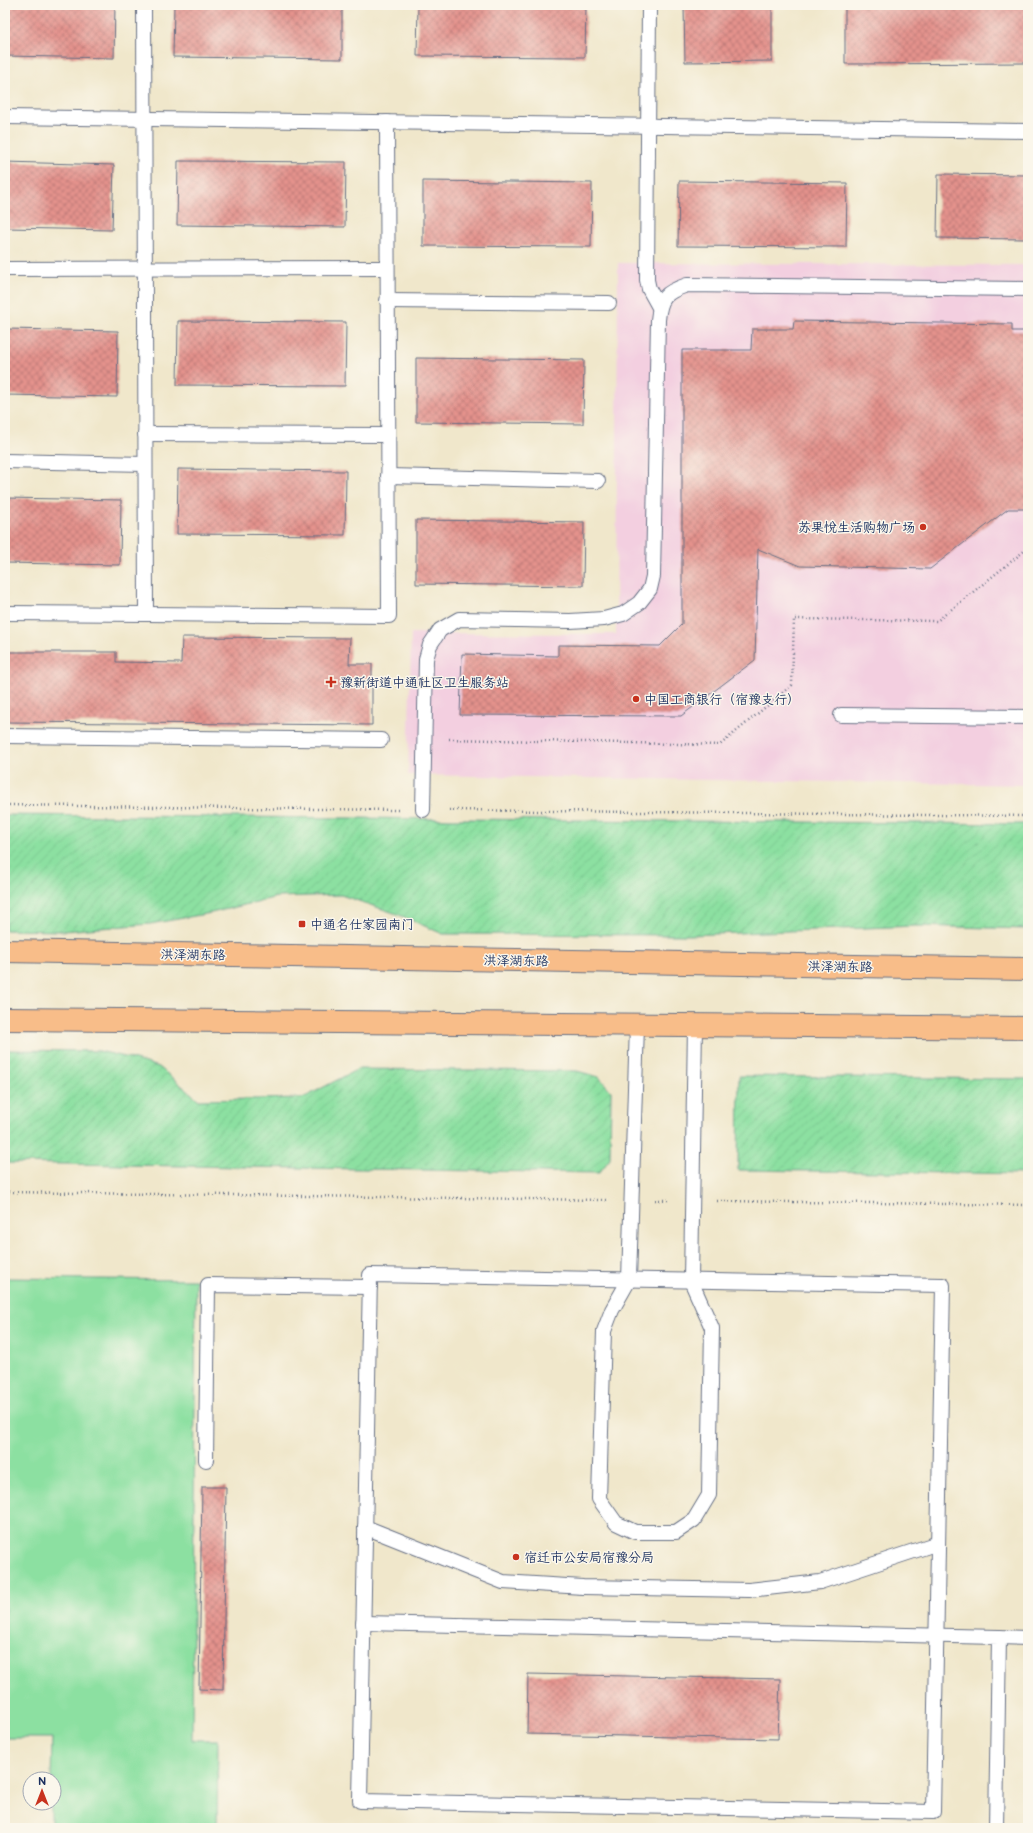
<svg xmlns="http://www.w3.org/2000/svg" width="1033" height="1833" font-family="'Balsamiq Sans','LXGW WenKai TC',sans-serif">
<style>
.built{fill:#f3cfe0}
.garden{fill:url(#garden-furrows);stroke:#548880}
.pitch{fill:#8ce0a1;stroke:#548880}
.building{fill:url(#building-cross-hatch)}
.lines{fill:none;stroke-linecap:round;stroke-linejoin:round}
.lane-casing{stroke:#666f84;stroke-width:16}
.primary-casing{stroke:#666f84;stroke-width:24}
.path{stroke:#666f84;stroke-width:2.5;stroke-dasharray:1 3;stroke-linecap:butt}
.lane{stroke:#fff;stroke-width:14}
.primary{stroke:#f8bd89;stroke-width:22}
.poi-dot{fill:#c8321e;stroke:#fbf7ec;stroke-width:1.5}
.labels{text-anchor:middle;stroke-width:3;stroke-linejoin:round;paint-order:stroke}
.poi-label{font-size:13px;fill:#1b2f5e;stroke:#fbf7ec;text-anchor:start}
.street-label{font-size:13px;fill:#1b2f5e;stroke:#fbf7ec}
</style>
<defs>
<pattern id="garden-furrows" width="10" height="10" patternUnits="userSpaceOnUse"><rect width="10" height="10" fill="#8ce0a1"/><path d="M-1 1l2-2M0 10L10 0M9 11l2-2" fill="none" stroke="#78c08d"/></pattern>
<pattern id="building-cross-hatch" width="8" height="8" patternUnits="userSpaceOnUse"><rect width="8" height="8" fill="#e4928c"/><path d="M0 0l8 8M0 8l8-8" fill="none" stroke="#b87876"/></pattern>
</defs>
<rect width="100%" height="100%" fill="#fbf7ec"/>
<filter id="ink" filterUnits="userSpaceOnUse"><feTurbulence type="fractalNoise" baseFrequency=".025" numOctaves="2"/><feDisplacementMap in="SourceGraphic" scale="8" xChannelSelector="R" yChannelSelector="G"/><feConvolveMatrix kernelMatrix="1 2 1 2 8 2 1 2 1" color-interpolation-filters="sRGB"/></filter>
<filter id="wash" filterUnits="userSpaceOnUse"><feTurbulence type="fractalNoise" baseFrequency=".012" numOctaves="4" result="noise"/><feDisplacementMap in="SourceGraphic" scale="16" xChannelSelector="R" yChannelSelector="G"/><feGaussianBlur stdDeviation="0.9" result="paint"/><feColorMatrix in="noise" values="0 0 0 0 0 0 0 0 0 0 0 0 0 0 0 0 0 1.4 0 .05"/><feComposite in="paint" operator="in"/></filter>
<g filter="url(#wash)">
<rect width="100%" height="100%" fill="#f0e7cb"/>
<polygon class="built" points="618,263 1028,265 1028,785 408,775 411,633 616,634"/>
<g class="garden">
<polygon points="5,815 1028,824 1028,929 915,926 689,935 443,934 397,914 341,895 277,897 211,913 150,924 63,931 5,930"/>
<polygon points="5,1050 99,1051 125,1057 159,1067 199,1100 303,1098 358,1069 577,1071 599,1077 611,1091 610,1159 599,1173 5,1163"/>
<polygon points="739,1076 1028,1079 1028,1174 738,1170"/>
</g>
<polygon class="pitch" points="5,1278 196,1280 192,1740 218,1740 217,1828 51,1828 51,1803 54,1803 54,1779 51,1779 52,1738 5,1738"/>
<g id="blocks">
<g class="building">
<polygon points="5,5 115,5 114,58 5,56"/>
<polygon points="174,5 342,5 342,59 173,57"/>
<polygon points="418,5 586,5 585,57 417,56"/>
<polygon points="845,5 1028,5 1028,63 845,64"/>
<polygon points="684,7 772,7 772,61 685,62"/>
<polygon points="178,161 346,162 345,227 177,225"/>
<polygon points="5,162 114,165 112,230 5,228"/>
<polygon points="938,174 1028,175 1028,239 937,238"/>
<polygon points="423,181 592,183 591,247 423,246"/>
<polygon points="679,181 847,183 846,247 678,246"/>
<polygon points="178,321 346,322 345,386 177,385"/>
<polygon points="794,321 1012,324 1012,331 1028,331 1028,509 1008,509 930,569 800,566 758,549 755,660 681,716 460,715 462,654 558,656 558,645 660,646 682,624 682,350 751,350 752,329 793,329"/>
<polygon points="5,329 118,331 117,397 5,395"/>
<polygon points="416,358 584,360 583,424 416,422"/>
<polygon points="178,469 346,471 345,535 177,534"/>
<polygon points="5,498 121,500 120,565 5,563"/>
<polygon points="416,520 584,522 583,586 416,584"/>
<polygon points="182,637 350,638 349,664 372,664 372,725 5,722 5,652 116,652 116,662 181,663"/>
<polygon points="202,1487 226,1487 223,1690 199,1689"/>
<polygon points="528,1674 780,1679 778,1739 527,1734"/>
</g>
</g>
</g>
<g filter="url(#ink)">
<use href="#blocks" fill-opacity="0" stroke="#666f84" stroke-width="1"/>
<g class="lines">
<g class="lane-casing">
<g id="lane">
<polyline points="649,5 647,280 649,289 659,307"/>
<polyline points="5,117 1028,131"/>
<polyline points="5,269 387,268"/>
<polyline points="387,301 609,303"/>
<polyline points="145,434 388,435"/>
<polyline points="5,461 145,464"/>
<polyline points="388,476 598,481"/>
<polyline points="5,613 146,614 144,5"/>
<polyline points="146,614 389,616 387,122"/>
<polyline points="841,715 1028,717"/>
<polyline points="5,736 381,740"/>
<path d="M423,810L426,659L430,645L440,630L459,619L570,621L604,619L623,614L639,603L650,589L653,576L658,320C660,297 666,292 687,285L1028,289"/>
<polyline points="637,1025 629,1280 612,1310 604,1331 599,1499 616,1523 635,1532 676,1532 694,1520 709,1495 712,1328 691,1281 695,1025"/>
<polygon points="370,1275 943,1285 933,1812 360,1801"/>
<polyline points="206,1460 208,1285 370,1287"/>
<polyline points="365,1527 503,1582 583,1587 749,1590 820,1582 938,1543"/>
<polyline points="363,1623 999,1637 996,1828"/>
<polyline points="999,1637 1028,1638"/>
</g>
</g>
<g class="primary-casing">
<g id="primary">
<polyline points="5,951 1028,969"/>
<polyline points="5,1019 1028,1028"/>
</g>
</g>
<g class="path">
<polyline points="449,739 720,745 792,685 794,619 937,621 1028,548"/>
<polyline points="5,805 398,810"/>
<polyline points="449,810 1028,816"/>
<polyline points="5,1192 606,1200"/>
<polyline points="655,1200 668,1200"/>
<polyline points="717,1201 1028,1205"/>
</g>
<use href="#lane" class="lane"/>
<use href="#primary" class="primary"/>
</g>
</g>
<g class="poi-dot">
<circle cx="923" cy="527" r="4"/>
<path d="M329 676h4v4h4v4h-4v4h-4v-4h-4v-4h4z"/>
<circle cx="636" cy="699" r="4"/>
<rect x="298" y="920" width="8" height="8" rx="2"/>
<circle cx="516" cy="1557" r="4"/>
</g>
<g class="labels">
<g class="poi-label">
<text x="915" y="532" text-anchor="end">苏果悦生活购物广场</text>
<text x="340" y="687">豫新街道中通社区卫生服务站</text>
<text x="644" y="704">中国工商银行（宿豫支行）</text>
<text x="310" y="929">中通名仕家园南门</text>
<text x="524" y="1562">宿迁市公安局宿豫分局</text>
</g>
<g class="street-label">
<text transform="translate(193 954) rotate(1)" y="5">洪泽湖东路</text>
<text transform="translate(516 960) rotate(1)" y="5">洪泽湖东路</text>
<text transform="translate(840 966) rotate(1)" y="5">洪泽湖东路</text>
</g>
</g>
<rect width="1033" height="1833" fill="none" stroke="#fbf7ec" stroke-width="20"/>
<g transform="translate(42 1791)"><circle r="19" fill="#fbf7ec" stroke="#a1a7b3"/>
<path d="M0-3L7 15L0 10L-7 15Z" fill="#c8321e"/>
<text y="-6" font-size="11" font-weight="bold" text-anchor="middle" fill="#1b2f5e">N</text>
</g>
</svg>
